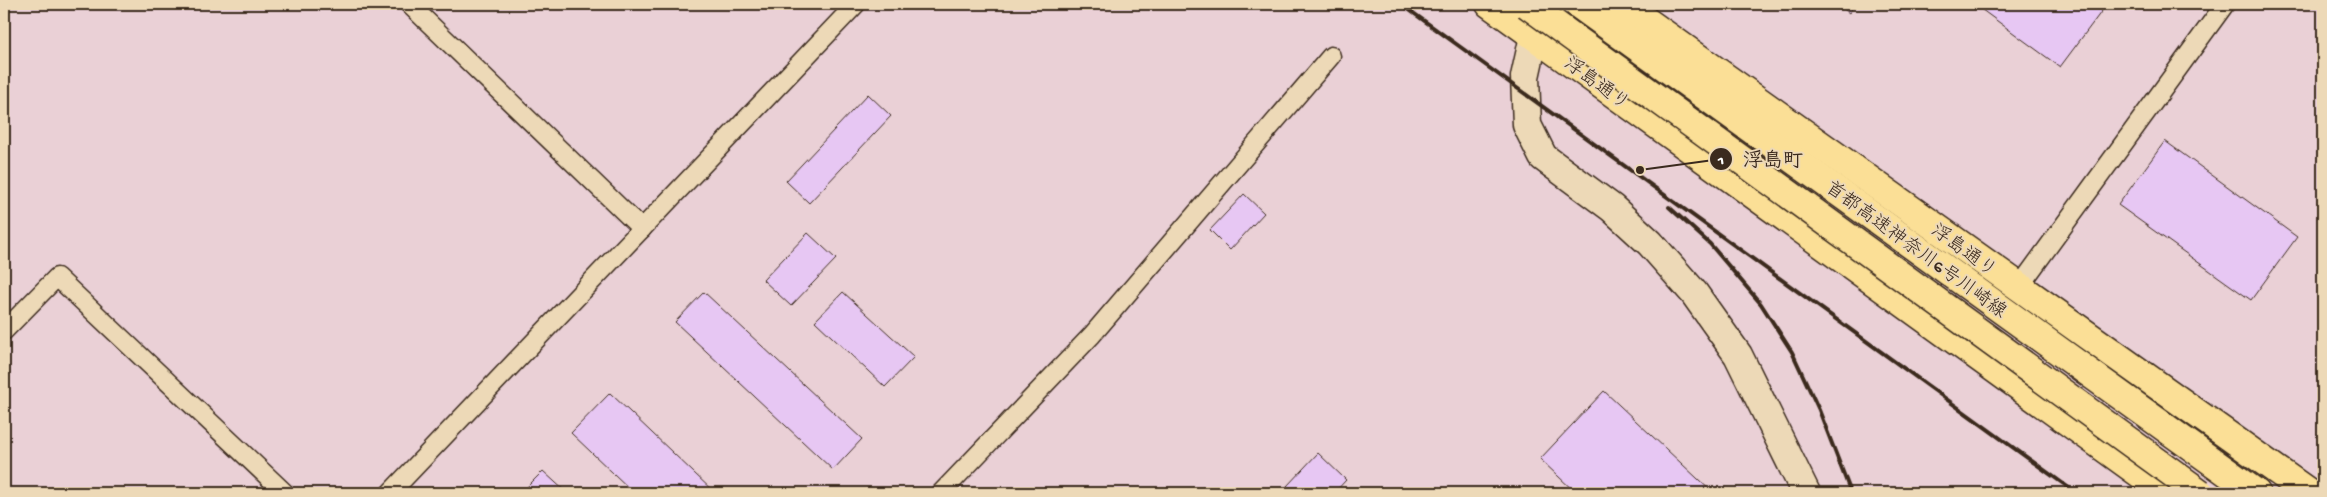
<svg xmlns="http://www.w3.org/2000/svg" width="2327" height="497" font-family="'Gochi Hand','Klee One',sans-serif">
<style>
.built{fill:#ead0d6}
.building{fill:#e7c7f3;stroke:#3b2a1e}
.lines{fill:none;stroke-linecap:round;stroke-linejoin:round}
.service-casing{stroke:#3b2a1e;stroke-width:21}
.tertiary-casing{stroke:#3b2a1e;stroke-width:31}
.trunk-casing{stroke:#3b2a1e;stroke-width:31}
.motorway-casing{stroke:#3b2a1e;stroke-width:31}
.service{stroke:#edd9b7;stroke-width:18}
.tertiary{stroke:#edd9b7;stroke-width:28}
.trunk{stroke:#fbdf96;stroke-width:28}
.motorway{stroke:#fbdf96;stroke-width:28}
.rail{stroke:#3b2a1e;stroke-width:4}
.motorway-bridge-casing{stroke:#3b2a1e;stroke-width:31;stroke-linecap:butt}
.motorway-bridge{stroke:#fbdf96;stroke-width:28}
.labels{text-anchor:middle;stroke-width:4;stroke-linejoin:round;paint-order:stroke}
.street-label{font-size:19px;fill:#3b2a1e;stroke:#edd9b7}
.leader{fill:none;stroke:#3b2a1e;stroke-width:2}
.callout-dot{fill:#3b2a1e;stroke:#edd9b7;stroke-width:2}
.mark-label{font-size:15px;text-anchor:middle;font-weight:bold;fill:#fff}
.callout-label{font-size:20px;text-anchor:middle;font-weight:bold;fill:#3b2a1e;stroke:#edd9b7;stroke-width:4;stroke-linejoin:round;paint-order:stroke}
</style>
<rect width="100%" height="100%" fill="#ebd4c9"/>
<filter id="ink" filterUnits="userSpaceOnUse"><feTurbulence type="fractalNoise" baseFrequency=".02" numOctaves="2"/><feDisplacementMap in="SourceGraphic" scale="10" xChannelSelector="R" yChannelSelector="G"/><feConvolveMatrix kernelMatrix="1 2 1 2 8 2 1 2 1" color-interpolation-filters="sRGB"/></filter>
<g filter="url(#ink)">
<rect class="built" x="4" y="4" width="2319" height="489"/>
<g class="building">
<polygon points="1837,4 1855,4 1849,13"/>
<polygon points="1974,4 2107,4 2060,67"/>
<polygon points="868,94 891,116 809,203 786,181"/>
<polygon points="2165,141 2297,237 2251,300 2118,205"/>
<polygon points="1244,194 1264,213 1230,250 1210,230"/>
<polygon points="808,233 836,259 791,306 763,280"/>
<polygon points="704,292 862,439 833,470 675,322"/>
<polygon points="843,292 914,357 885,387 815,321"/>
<polygon points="1604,391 1713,493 1576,493 1540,459"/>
<polygon points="610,393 715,493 634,493 571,433"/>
<polygon points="1318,453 1346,480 1334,493 1294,493 1287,486"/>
<polygon points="543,471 567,493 521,493"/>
</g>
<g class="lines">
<g class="service-casing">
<g id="service">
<polyline points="409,4 642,229"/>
<polyline points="2019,287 2225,4"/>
<polyline points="4,331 57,277 285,493"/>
<polyline points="390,493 856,4"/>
<polyline points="941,493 1092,335 1331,56"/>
</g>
</g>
<g class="tertiary-casing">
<polyline id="tertiary" points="1556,4 1534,36 1525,77 1527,125 1543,157 1612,208 1650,243 1694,293 1738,355 1806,493"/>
</g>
<g class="trunk-casing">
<g id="trunk">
<polyline points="1490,4 2167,493"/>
<polyline points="1622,4 2309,493"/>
</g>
</g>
<g class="motorway-casing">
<polyline id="motorway" points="1578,4 2256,493"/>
</g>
<use href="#service" class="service"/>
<use href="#tertiary" class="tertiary"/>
<use href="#trunk" class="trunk"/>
<use href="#motorway" class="motorway"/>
<g class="rail">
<polyline points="1401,4 2076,493"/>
<polyline points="1669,207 1710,244 1761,304 1792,352 1819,410 1851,493"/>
</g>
<g class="motorway-bridge-casing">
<polyline id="motorway-bridge" points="1527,4 2200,493"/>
</g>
<use href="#motorway-bridge" class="motorway-bridge"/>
</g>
</g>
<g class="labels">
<g class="street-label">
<text transform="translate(1598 82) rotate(36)" y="7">浮島通り</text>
<text transform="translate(1917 248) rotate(36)" y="7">首都高速神奈川6号川崎線</text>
<text transform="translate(1965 249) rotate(36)" y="7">浮島通り</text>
</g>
</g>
<path class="leader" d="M1640 170L1721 159"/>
<g class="callout-dot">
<circle cx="1640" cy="170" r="5"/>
<circle cx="1721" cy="159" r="12"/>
</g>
<g class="mark-label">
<text x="1721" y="164">1</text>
</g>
<g class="callout-label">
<text x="1773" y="166">浮島町</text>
</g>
<rect width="2327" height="497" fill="none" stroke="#edd9b7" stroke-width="20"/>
<rect x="10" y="10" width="2307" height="477" fill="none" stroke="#3b2a1e" stroke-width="2" filter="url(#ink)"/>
</svg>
